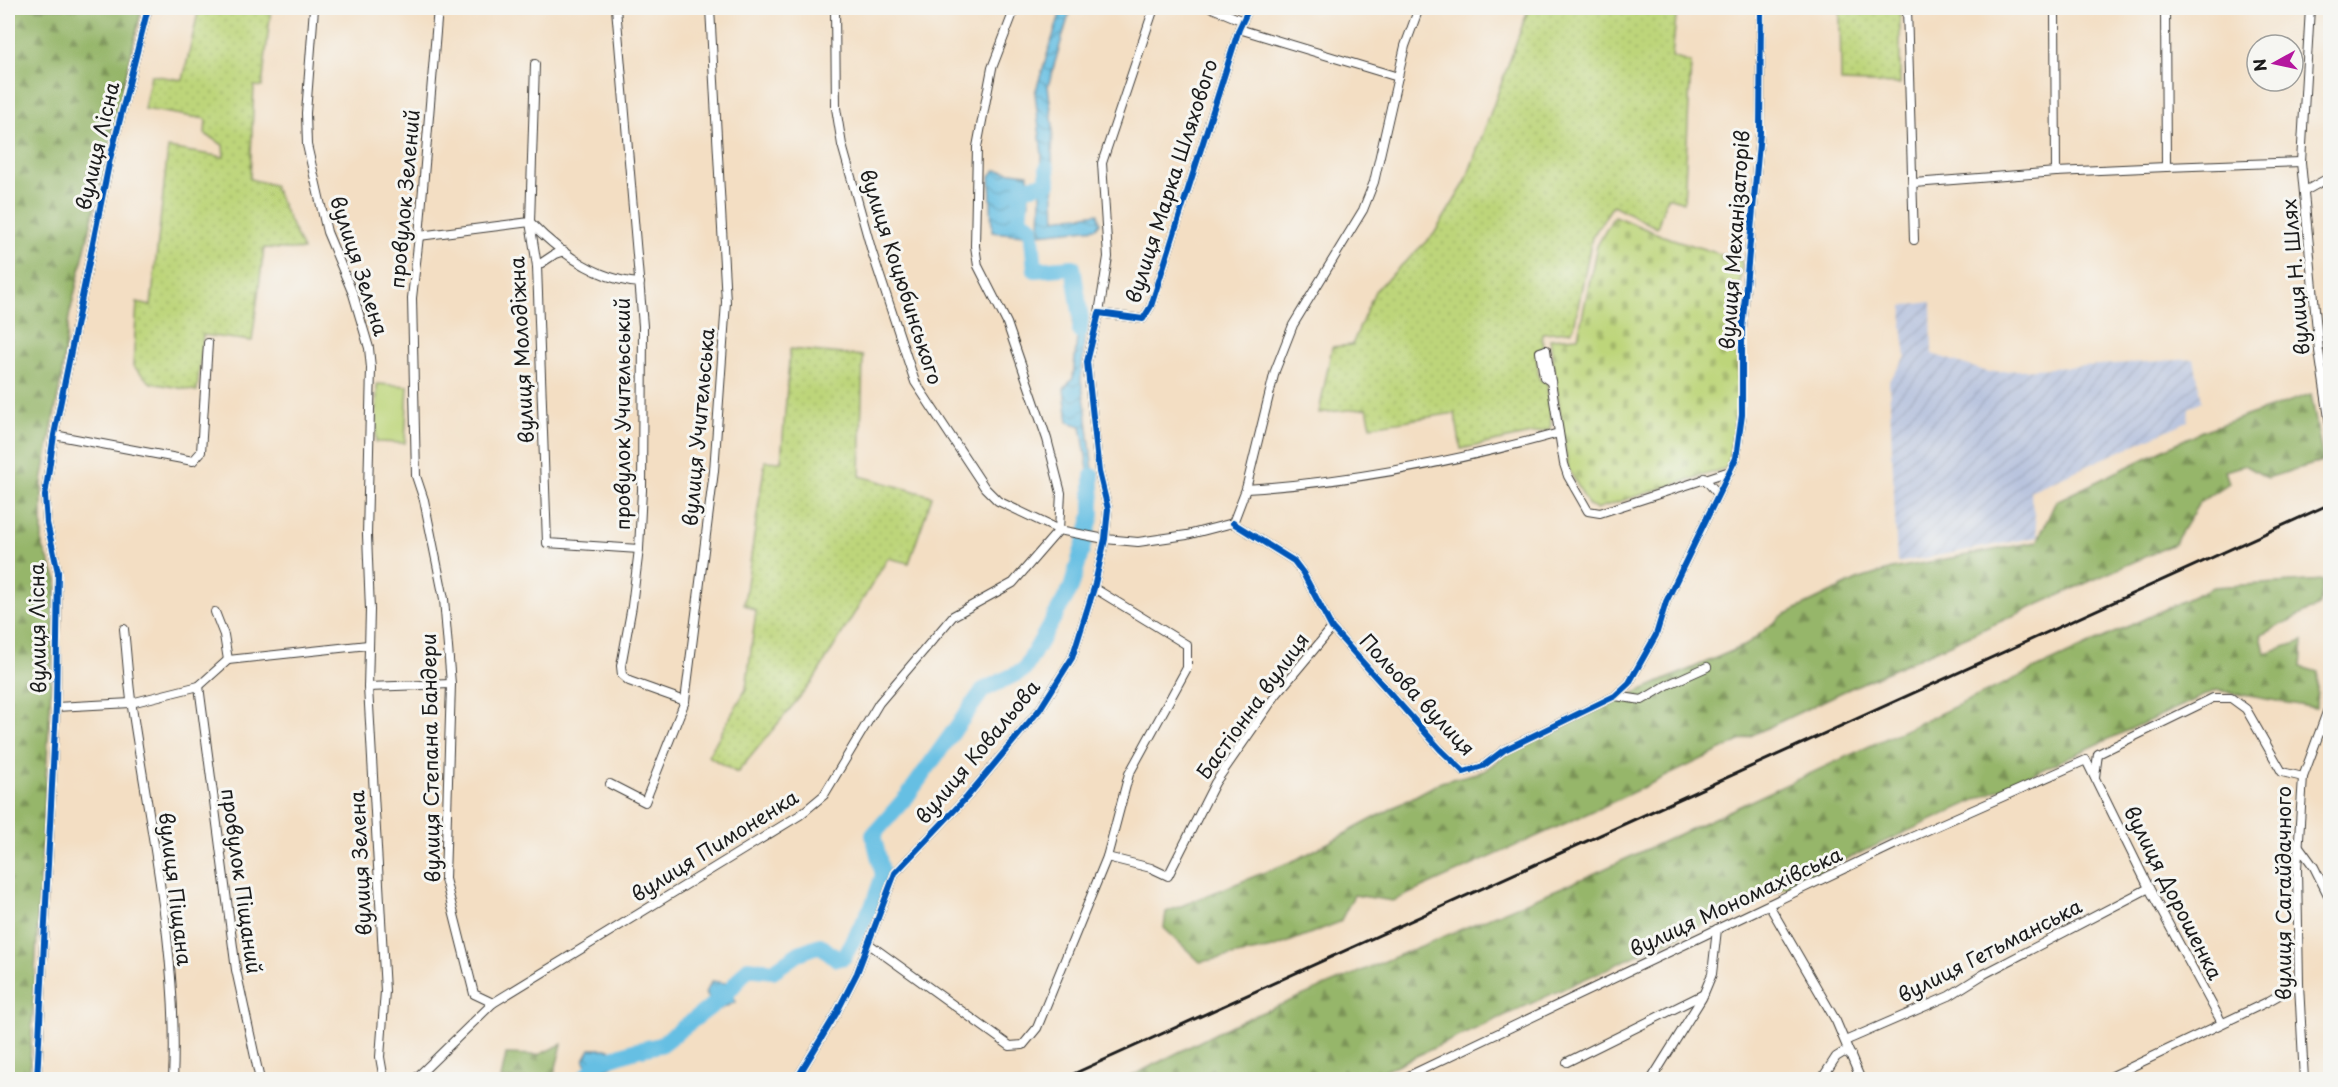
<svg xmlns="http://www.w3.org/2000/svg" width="2338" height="1087" font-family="'Playpen Sans',sans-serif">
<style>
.industrial{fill:url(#industrial-furrows)}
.forest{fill:url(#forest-firs);stroke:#596943;stroke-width:1.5}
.cemetery{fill:url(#cemetery-stones);stroke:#6c784b;stroke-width:1.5}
.park{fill:#bdd57a;stroke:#6c784b;stroke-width:1.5}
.garden{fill:url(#garden-dots);stroke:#6c784b;stroke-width:1.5}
.water{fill:url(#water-waves);stroke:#416e80;stroke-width:1.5}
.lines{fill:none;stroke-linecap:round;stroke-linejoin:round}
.river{stroke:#66bfe3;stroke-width:16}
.minor-casing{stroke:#3c3935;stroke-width:10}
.minor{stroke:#fff;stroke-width:8}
.rail{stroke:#1c1c1c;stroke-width:3}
.cycleway-casing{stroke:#f6f6f2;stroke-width:10}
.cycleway{stroke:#0057b8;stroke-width:6}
.labels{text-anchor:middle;stroke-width:6;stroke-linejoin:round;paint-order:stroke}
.street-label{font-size:20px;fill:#1c1c1c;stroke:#f6f6f2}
</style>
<defs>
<pattern id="industrial-furrows" width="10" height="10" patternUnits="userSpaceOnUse" patternTransform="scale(1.5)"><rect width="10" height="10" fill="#b9c4de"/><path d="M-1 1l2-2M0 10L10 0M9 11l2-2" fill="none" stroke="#9ea8be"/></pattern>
<pattern id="forest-firs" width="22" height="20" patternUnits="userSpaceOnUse" patternTransform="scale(1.5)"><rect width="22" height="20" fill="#96b66a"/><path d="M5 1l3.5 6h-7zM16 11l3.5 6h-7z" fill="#7a9356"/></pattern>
<pattern id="cemetery-stones" width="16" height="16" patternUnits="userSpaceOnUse" patternTransform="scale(1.5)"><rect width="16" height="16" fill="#bdd57a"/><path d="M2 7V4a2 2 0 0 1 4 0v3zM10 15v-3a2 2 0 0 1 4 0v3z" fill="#a2b669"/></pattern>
<pattern id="garden-dots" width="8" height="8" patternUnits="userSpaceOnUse" patternTransform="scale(1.5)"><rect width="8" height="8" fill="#bdd57a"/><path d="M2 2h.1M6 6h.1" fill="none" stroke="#a2b669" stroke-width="1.8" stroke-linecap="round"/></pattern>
<pattern id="water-waves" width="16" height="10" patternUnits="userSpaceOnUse" patternTransform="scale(1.5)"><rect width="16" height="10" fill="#66bfe3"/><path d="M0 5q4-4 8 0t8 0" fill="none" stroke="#539ab7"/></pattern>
</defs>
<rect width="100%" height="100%" fill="#f6f6f2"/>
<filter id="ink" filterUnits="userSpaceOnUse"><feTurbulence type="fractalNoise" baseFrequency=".0167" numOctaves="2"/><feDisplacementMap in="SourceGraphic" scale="12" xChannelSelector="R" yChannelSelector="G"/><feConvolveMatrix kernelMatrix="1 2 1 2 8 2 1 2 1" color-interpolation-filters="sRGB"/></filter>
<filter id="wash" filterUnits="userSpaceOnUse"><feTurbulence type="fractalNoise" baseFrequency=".008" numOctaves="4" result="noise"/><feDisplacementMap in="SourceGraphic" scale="24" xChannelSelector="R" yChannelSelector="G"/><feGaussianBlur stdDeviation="1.35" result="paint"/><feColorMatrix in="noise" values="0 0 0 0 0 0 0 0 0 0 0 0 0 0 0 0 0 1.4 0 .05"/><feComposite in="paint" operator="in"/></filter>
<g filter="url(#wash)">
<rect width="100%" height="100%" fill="#f3dec3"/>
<polygon class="industrial" points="1931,302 1932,354 1988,372 2194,359 2202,401 2189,408 2188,421 2030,491 2038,537 1897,563 1889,381 1906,357 1902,326 1903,306"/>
<g class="forest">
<polygon points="8,8 142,8 69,317 61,380 42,481 42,545 57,580 29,1080 8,1079"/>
<polygon points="2311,394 2323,461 2267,478 2245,465 2225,471 2229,483 2199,503 2174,544 1842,692 1604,806 1393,901 1354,895 1340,922 1273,948 1200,962 1164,928 1166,912 1300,858 1441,782 1484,771 1515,747 1625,697 1746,645 1782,616 1857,580 1892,569 2037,542 2056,501 2202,431"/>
<polygon points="2323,580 2320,605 2261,635 2265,653 2303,641 2301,667 2318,672 2316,708 2216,690 1366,1079 1126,1079 1232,1025 1591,875 2213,587"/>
<polygon points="562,1044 553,1079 501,1079 506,1054 538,1055"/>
</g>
<polygon class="cemetery" points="1614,216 1663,236 1742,261 1737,339 1738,413 1727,468 1596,509 1589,506 1568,468 1550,339 1578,337 1597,246"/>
<polygon class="park" points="377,384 408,386 405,443 376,442"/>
<g class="garden">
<polygon points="199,8 271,8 262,87 254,86 250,179 273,185 303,250 264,248 252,341 203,335 197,391 151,383 133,366 137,303 151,306 168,148 224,157 223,145 205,134 206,119 144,109 151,75 183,80"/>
<polygon points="1524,8 1677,8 1672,57 1691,63 1684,202 1667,197 1657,228 1613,205 1592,237 1574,327 1571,331 1542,333 1543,347 1536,351 1539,379 1547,383 1551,425 1549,430 1461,449 1455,413 1371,426 1367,408 1319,413 1332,347 1352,345 1375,291 1434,234 1465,183 1528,10"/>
<polygon points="1840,8 1900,8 1900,84 1841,82"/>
<polygon points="790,349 863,356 860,476 932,496 909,563 888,558 813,681 737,773 708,756 746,689 756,611 744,604 765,461 781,462"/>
</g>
<g class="water">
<polygon points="1062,8 1071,8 1048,86 1053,126 1052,155 1055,219 1098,213 1100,223 1096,228 1040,234 1042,155 1035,93"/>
<polygon points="995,170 1028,174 1029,203 1024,209 1025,225 1029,231 1024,235 992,232 990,176"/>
<polygon points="1074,311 1087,312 1081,380 1086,410 1097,505 1092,495 1081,426 1068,422 1064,389 1073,378 1077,337 1073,325"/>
<polygon points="712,981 725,983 736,1002 718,1010 705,993"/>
<polygon points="590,1049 610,1049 612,1066 594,1076 584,1060"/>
</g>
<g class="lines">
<g class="river">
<polyline points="1047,168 1048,183 1022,188 1019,220 1031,227 1035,270 1073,267 1081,318 1080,331"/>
<polyline points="582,1080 600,1062 633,1051 660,1045 725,996 748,968 773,971 799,953 820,945 837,959 844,957 873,904 883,875 873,835 908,795 983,690 1024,670 1071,588 1092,515 1092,476"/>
</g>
</g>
</g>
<g filter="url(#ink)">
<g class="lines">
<g class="minor-casing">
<g id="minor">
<polyline points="314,8 306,113 307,145 327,232 353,294 369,348 371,368 367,535 370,610 368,687 385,991 380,1057 384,1080"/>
<polyline points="438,8 419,236 412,298 416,476 424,500 444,599 451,684 445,879 474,994 493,1003"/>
<polyline points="616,8 643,326 642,490 639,549 632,606 621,666 622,675 629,681 685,701"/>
<polyline points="835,8 836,108 842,145 872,252 915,382 985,488 998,501 1059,530 1105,539 1138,542 1187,535 1233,523"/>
<polyline points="1015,8 992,68 977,147 975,246 978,266 1007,323 1047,439 1061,493 1059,530"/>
<polyline points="1212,8 1243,21"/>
<polyline points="1907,8 1914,240"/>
<polyline points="2055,8 2056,172"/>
<polyline points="2310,8 2301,162 2319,351 2330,425"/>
<polyline points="1239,29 1398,77"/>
<polyline points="535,64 530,222 537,266 547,543 639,549"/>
<polyline points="2166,167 2301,162"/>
<polyline points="1914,183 2056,172 2166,167 2165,8"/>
<polyline points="2305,191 2330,177"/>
<path d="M419,236L530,222C559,252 597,280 640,283"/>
<polyline points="537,266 555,254 564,251"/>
<polyline points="1099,313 1108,257 1102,163 1154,8"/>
<polyline points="1546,350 1564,464 1568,476 1588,511 1600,513 1730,471"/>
<polyline points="1546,350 1540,352 1544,377 1551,382"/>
<polyline points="54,435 193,461 201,452 208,343"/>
<polyline points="1704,478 1718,494"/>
<path d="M1246,489C1352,482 1457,461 1559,433"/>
<polyline points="1233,523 1294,561 1303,573 1332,628 1440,749 1464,772 1483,766 1504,750 1615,696 1629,683 1656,635 1666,602 1736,458 1742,415 1742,329 1760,133 1761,8"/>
<polyline points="1233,523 1246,489 1275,371 1293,325 1363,210 1374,182 1405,46 1419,8"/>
<polyline points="215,612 224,635 228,660"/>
<path d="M124,629C127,655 128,681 132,707C150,830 179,955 173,1080"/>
<polyline points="228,660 368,645"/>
<polyline points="199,686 236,970 260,1080"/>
<polyline points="368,687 451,684"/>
<polyline points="1615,696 1642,700 1669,684 1707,667"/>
<polyline points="56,707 131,703 199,686 228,660"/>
<polyline points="2095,777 2098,754 2213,698 2231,698 2246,709 2282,772 2303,777 2297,869 2299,984 2304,1080"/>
<polyline points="2303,777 2330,704"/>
<polyline points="610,784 645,802 685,701 714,471 726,302 710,8"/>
<polyline points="2298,845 2314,867 2330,899"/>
<polyline points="1107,857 1151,868 1168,876 1215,783 1276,695 1332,628"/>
<polyline points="1769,905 1836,1021 1861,1080"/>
<polyline points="869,944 1010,1046 1023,1045 1037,1028 1107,857 1129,774 1187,668 1187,645 1094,588"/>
<polyline points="1845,1041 1949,996 1984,974 2149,888"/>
<polyline points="1567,1062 1704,994"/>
<polyline points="37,1080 56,707 58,572 47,523 45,496 54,435 110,159 148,8"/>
<polyline points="414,1080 493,1003 800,815 824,795 879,703 953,616 1013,583 1059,530"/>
<polyline points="796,1080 836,1014 857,973 895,873 967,797 1040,709 1072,658 1094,588 1105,539 1108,509 1099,472 1087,362 1099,313 1143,319 1151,306 1239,29 1249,8"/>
<polyline points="1400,1080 1896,844 2086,760 2149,888 2222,1023"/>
<polyline points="1651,1080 1702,998 1712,974 1717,929"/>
<polyline points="1821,1080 1836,1057 1844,1052 1851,1055"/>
<polyline points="2104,1080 2265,1003 2299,984"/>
</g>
</g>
<use href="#minor" class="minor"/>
<polyline class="rail" points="1060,1080 2330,504"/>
<g class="cycleway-casing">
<g id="cycleway">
<polyline points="1233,523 1294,561 1303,573 1332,628 1440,749 1464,772 1483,766 1504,750 1615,696 1629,683 1656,635 1666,602 1736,458 1742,415 1742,329 1760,133 1761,8"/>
<polyline points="37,1080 56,707 58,572 47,523 45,496 54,435 110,159 148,8"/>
<polyline points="796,1080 836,1014 857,973 895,873 967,797 1040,709 1072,658 1094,588 1105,539 1108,509 1099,472 1087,362 1099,313 1143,319 1151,306 1239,29 1249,8"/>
</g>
</g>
<use href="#cycleway" class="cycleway"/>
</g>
</g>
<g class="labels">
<g class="street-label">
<text transform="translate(98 146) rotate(-77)" y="7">вулиця Лісна</text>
<text transform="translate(1172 181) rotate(-72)" y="7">вулиця Марка Шляхового</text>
<text transform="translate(405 199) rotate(-85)" y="7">провулок Зелений</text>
<text transform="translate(1735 240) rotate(-86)" y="7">вулиця Механізаторів</text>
<text transform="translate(359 266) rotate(72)" y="7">вулиця Зелена</text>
<text transform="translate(901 277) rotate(72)" y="7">вулиця Коцюбинського</text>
<text transform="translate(2296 277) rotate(-95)" y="7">вулиця Н. Шлях</text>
<text transform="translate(522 350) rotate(-93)" y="7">вулиця Молодіжна</text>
<text transform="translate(623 414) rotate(-90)" y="7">провулок Учительський</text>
<text transform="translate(699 427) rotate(-85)" y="7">вулиця Учительська</text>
<text transform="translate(38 628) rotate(-91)" y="7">вулиця Лісна</text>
<text transform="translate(1417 695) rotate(47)" y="7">Польова вулиця</text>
<text transform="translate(1253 706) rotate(-54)" y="7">Бастіонна вулиця</text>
<text transform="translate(978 752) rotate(-50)" y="7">вулиця Ковальова</text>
<text transform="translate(431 758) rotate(-91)" y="7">вулиця Степана Бандери</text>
<text transform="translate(715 846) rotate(-32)" y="7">вулиця Пимоненка</text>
<text transform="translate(361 863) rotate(-93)" y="7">вулиця Зелена</text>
<text transform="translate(241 881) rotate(82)" y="7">провулок Піщаний</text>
<text transform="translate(175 889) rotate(83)" y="7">вулиця Піщана</text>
<text transform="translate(2173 893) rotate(63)" y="7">вулиця Дорошенка</text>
<text transform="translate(2284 893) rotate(-90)" y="7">вулиця Сагайдачного</text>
<text transform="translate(1736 902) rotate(-25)" y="7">вулиця Мономахівська</text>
<text transform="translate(1990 951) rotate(-27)" y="7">вулиця Гетьманська</text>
</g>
</g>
<rect width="2338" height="1087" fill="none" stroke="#f6f6f2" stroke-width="30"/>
<g transform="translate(2275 63) rotate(262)"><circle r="28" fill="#f6f6f2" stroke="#9f9f9c" stroke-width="1.5"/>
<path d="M0-4.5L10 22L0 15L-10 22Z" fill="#b5179e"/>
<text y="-9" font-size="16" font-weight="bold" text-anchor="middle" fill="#1c1c1c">N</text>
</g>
</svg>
